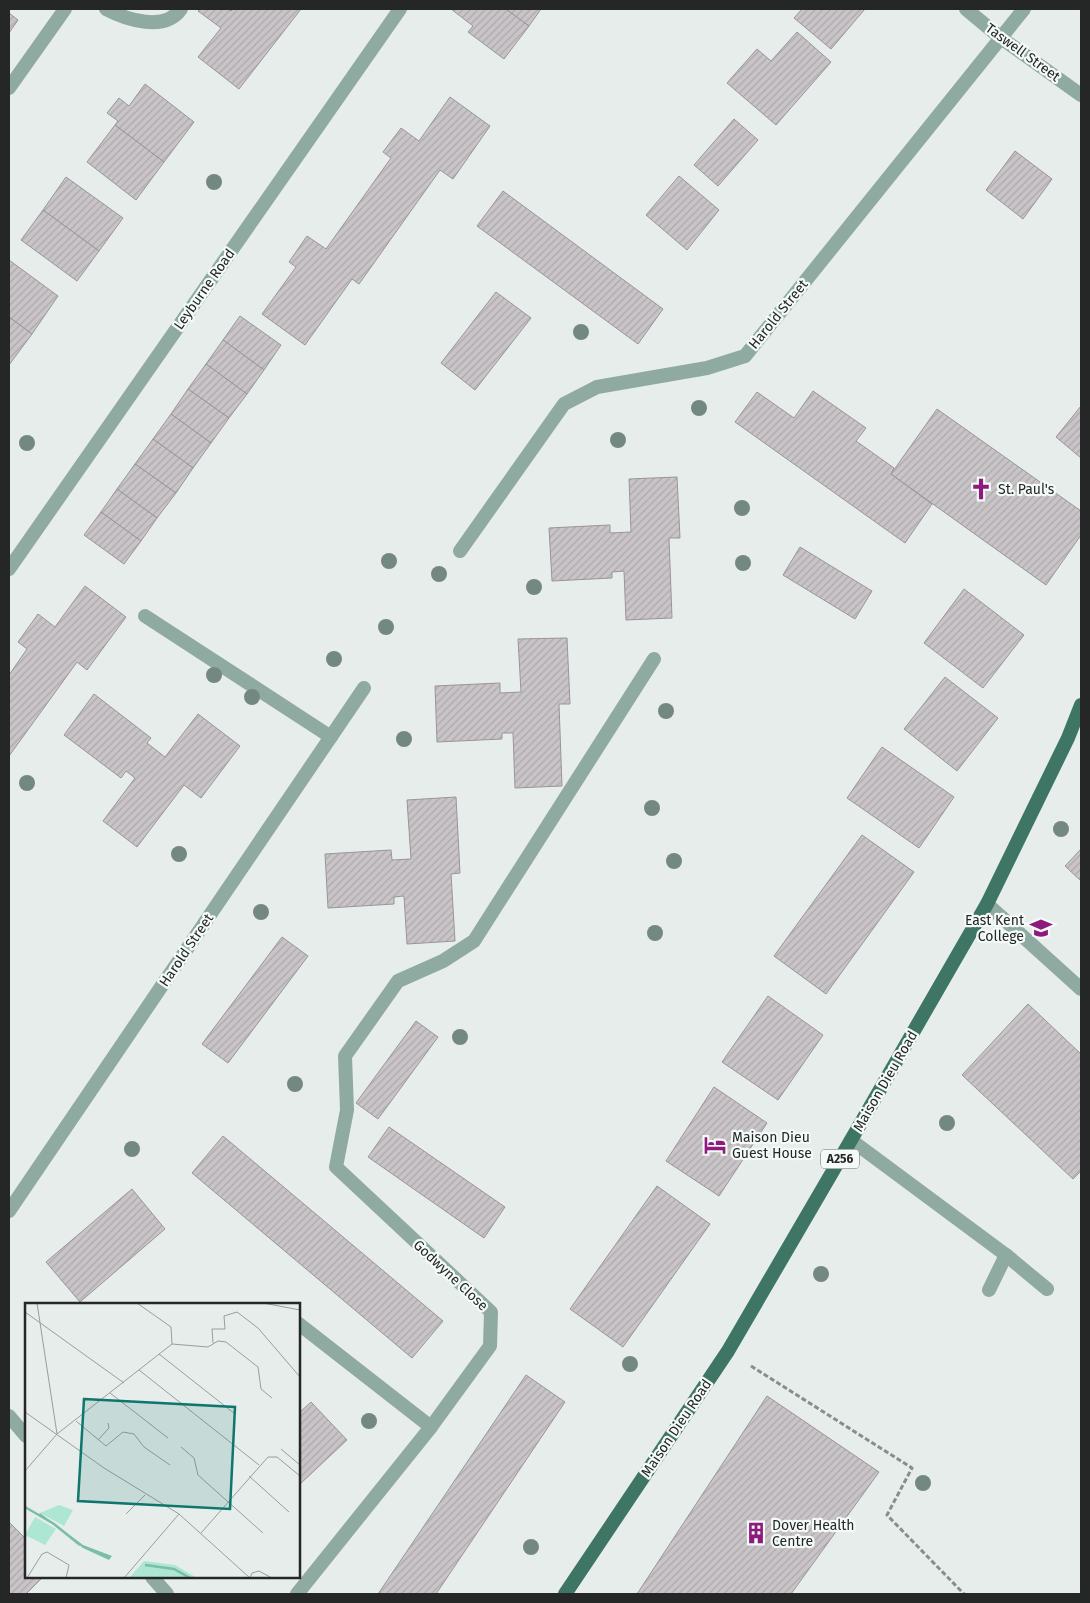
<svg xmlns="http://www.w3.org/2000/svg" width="1090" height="1603" font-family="'Fira Sans',sans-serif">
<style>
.building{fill:url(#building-hatch);stroke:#9a9598}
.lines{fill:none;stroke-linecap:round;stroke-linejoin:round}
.path{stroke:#898d8b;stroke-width:3;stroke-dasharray:5 2.5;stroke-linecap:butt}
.service{stroke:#8faba1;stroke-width:14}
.minor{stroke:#8faba1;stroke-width:14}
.primary{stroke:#3e7564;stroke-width:14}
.tree{fill:#738881}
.labels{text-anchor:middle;stroke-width:4.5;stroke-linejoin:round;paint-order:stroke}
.shield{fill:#f4faf8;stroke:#636665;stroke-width:1}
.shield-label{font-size:12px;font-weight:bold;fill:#252726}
.street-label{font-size:14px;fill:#252726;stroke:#f4faf8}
.poi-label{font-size:14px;fill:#252726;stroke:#f4faf8;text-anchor:start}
.inset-river{fill:none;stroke:#7abea8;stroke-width:2.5}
.inset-road{fill:none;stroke:#999e9c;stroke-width:1}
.view{fill:#0f766e;fill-opacity:0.15;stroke:#0f766e;stroke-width:2.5}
.inset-edge{fill:none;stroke:#252726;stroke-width:2.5}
</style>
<defs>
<pattern id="building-hatch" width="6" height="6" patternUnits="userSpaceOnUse" patternTransform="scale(1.25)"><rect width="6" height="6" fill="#c8c4c7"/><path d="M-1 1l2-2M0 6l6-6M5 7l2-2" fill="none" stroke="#aca8ab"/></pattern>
</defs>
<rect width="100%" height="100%" fill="#e7edeb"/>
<g class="building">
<polygon points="200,9 228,9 231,11 233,9 301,9 239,89 198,57 221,28 198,11"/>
<polygon points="451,9 506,9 529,26 504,59 468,32 473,26"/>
<polygon points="506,9 541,9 529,26"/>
<polygon points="802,9 865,9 831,49 794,18"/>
<polygon points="9,13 18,20 9,33"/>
<polygon points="797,32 831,62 776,125 727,83 757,49 771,61"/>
<polygon points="145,84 194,122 164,162 115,125 118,121 107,113 119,98 129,106"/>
<polygon points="450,97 490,126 453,179 440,170 359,284 352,279 305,345 262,314 296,267 289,262 307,236 326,249 391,158 383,152 401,128 419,141"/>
<polygon points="734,119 758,140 718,186 694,165"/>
<polygon points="115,125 164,162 136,200 87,162"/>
<polygon points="1015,151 1052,179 1023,219 986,190"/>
<polygon points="679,176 719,210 687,250 646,215"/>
<polygon points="66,177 123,218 99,251 43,210"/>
<polygon points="503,191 663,309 638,344 477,226"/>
<polygon points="43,210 99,251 77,281 21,240"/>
<polygon points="9,260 58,296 32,334 9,317"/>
<polygon points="496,292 531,318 475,390 441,363"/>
<polygon points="240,316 281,345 264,370 223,340"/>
<polygon points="9,317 32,334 9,365"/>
<polygon points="223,340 264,370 247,394 206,364"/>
<polygon points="206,364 247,394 229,418 188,389"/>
<polygon points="188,389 229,418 211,443 171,414"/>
<polygon points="813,391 866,428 856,441 894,468 891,474 932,504 905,543 735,422 757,392 794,418"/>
<polygon points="1081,406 1081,458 1056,437"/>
<polygon points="937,409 1081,511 1081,535 1046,585 891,474"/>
<polygon points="171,414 211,443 193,468 153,439"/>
<polygon points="153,439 193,468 176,493 135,464"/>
<polygon points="135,464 176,493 157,518 117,489"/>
<polygon points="677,477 680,538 669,538 672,618 626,620 624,571 612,572 612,578 552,581 549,528 610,525 610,533 631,532 629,479"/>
<polygon points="117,489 157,518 141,541 101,512"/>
<polygon points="101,512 141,541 124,564 84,535"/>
<polygon points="800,547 872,591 855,619 783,575"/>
<polygon points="85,586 126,617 87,670 77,662 9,756 9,675 27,649 18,642 38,614 55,627"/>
<polygon points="964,589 1024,635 983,688 924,643"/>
<polygon points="567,638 570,704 559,704 562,786 515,788 513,733 502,733 502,739 437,742 435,686 500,683 500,693 521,692 518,639"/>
<polygon points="945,677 998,718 957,771 904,729"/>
<polygon points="94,694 151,738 147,743 165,757 198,714 240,746 201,798 184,785 137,847 103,821 135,778 126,771 121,778 64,735"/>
<polygon points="882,747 954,797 919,848 847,798"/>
<polygon points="456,797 460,873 451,874 455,941 407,944 404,896 394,897 394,904 328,908 325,854 391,850 392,860 411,859 407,800"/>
<polygon points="862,835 914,872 826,994 774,956"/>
<polygon points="1081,849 1081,881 1065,866"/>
<polygon points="282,937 308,956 228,1063 202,1044"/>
<polygon points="768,996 823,1035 778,1100 722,1062"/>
<polygon points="1028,1004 1081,1054 1081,1171 1073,1179 962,1075"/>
<polygon points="416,1021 438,1037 378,1119 356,1103"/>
<polygon points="714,1087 767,1123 719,1196 666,1161"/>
<polygon points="389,1127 505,1207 484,1238 368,1157"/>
<polygon points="223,1136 443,1321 412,1358 192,1173"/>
<polygon points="657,1186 710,1224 623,1347 570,1309"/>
<polygon points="132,1189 165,1229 80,1302 46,1262"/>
<polygon points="526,1375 565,1402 436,1594 378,1594"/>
<polygon points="767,1396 879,1472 791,1594 637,1594"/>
<polygon points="311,1402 347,1440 299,1485 299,1413"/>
<polygon points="9,1522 26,1539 26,1577 43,1577 26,1594 9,1594"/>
</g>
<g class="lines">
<polyline class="path" points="751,1366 912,1468 887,1515 964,1594"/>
<g class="service">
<path d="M106,9C127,20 165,32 181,9"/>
<polyline points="145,616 331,737"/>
<polyline points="851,1140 1006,1255 1047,1289"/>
<polyline points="989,1290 1006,1255"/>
</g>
<g class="minor">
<polyline points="966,9 1001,38 1081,95"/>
<polyline points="9,88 65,9"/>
<polyline points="460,551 564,404 597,387 707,368 745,356 1024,9"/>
<polyline points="9,569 400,9"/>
<polyline points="987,904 1081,989"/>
<polyline points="9,1211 364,688"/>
<polyline points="299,1324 431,1427"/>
<polyline points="9,1416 26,1436"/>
<polyline points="152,1577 167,1594"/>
<polyline points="297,1594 431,1427 490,1346 491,1312 336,1167 347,1110 345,1056 398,981 443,961 474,941 654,659"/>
</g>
<polyline class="primary" points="565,1594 728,1351 851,1140 987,904 1068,738 1081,705"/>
</g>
<g class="tree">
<circle cx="214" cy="182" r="8"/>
<circle cx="581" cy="332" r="8"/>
<circle cx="699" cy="408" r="8"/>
<circle cx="618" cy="440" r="8"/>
<circle cx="27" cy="443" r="8"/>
<circle cx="742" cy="508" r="8"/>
<circle cx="389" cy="561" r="8"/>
<circle cx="743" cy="563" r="8"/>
<circle cx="439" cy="574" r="8"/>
<circle cx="534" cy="587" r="8"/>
<circle cx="386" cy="627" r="8"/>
<circle cx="334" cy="659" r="8"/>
<circle cx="214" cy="675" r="8"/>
<circle cx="252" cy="697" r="8"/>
<circle cx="666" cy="711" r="8"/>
<circle cx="404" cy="739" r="8"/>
<circle cx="27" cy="783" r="8"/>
<circle cx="652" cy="808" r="8"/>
<circle cx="1061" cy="829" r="8"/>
<circle cx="179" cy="854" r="8"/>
<circle cx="674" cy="861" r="8"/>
<circle cx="261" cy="912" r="8"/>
<circle cx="655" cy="933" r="8"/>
<circle cx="460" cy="1037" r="8"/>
<circle cx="295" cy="1084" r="8"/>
<circle cx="947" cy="1123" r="8"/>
<circle cx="132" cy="1149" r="8"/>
<circle cx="821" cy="1274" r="8"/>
<circle cx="630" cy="1364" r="8"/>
<circle cx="369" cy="1421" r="8"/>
<circle cx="923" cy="1483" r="8"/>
<circle cx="531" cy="1547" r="8"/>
</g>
<defs>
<g id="church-bare" transform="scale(1.725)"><path d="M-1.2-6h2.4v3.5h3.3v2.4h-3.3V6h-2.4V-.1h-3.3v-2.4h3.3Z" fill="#8d1a7c" stroke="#f4faf8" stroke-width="2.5" paint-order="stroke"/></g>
<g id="university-bare" transform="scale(1.725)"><path d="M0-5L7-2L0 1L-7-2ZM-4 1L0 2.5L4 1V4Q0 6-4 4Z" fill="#8d1a7c" stroke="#f4faf8" stroke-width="2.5" paint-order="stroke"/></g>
<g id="hotel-bare" transform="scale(1.725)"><path d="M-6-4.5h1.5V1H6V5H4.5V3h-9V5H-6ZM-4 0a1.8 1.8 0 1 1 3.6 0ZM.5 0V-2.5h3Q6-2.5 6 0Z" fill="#8d1a7c" stroke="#f4faf8" stroke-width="2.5" paint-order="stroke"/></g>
<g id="building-bare" transform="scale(1.725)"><path d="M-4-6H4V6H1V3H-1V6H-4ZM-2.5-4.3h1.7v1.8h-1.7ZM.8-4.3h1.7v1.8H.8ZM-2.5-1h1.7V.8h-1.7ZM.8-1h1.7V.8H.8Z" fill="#8d1a7c" stroke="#f4faf8" stroke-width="2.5" paint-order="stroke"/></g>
</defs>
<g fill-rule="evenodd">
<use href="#church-bare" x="981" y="489"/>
<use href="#university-bare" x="1041" y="928"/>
<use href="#hotel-bare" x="715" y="1145"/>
<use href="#building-bare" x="756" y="1533"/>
</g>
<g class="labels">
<rect class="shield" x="821" y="1149.5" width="38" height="19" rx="4"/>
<g class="shield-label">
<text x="840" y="1163">A256</text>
</g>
<g class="street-label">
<text transform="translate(1023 52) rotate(36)" y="5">Taswell Street</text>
<text transform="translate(204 289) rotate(-55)" y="5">Leyburne Road</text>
<text transform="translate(778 314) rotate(-51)" y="5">Harold Street</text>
<text transform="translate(186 950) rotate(-56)" y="5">Harold Street</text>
<text transform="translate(885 1081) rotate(-60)" y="5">Maison Dieu Road</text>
<text transform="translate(451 1275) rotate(43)" y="5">Godwyne Close</text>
<text transform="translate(676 1428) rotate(-56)" y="5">Maison Dieu Road</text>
</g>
<g class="poi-label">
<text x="998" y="494">St. Paul's</text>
<text x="1024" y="925" text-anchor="end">East Kent<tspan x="1024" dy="16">College</tspan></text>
<text x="732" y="1142">Maison Dieu<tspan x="732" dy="16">Guest House</tspan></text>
<text x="772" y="1530">Dover Health<tspan x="772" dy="16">Centre</tspan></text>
</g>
</g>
<g transform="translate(25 1303)">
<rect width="275" height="275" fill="#e7edeb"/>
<path d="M34,202L48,207L39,223L15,210ZM119,258L150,262L172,275H104Z" fill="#ade7d3"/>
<path d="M10,214L31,226L20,242L0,232Z" fill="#ade7d3"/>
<path d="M15,210L58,242L87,253L84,257L58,245L29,221L13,212Z" fill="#7abea8"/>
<path class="inset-river" d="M0,204L29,221L55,242M120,262L149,266L165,275"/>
<path class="inset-road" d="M12,0L32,131M238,0L275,7M0,9L99,80M188,40L187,26H200L199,13L212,9L233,25L275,74M147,41L183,44L193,38L201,39L233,64L236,86L247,95M134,51L210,111M114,67L234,162M85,90L143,135M0,109L79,165L154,211L225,275M51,118L81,143L98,129L109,131L119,144L145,162M73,137L84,125L83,120M156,144L169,155L173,172L238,230M256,146L275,162M0,168L32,131L147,41L146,24L112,0M224,173L264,209M101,211L120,192M176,230L243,154H252L275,173M2,275L17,251L22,249L44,262L41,275M99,275L154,211M225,275L227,270L234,268L247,275"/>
<path class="view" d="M59,96L210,104L205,206L53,198Z"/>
<rect width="275" height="275" class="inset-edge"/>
</g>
<rect width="1090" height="1603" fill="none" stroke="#252726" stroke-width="20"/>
</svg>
